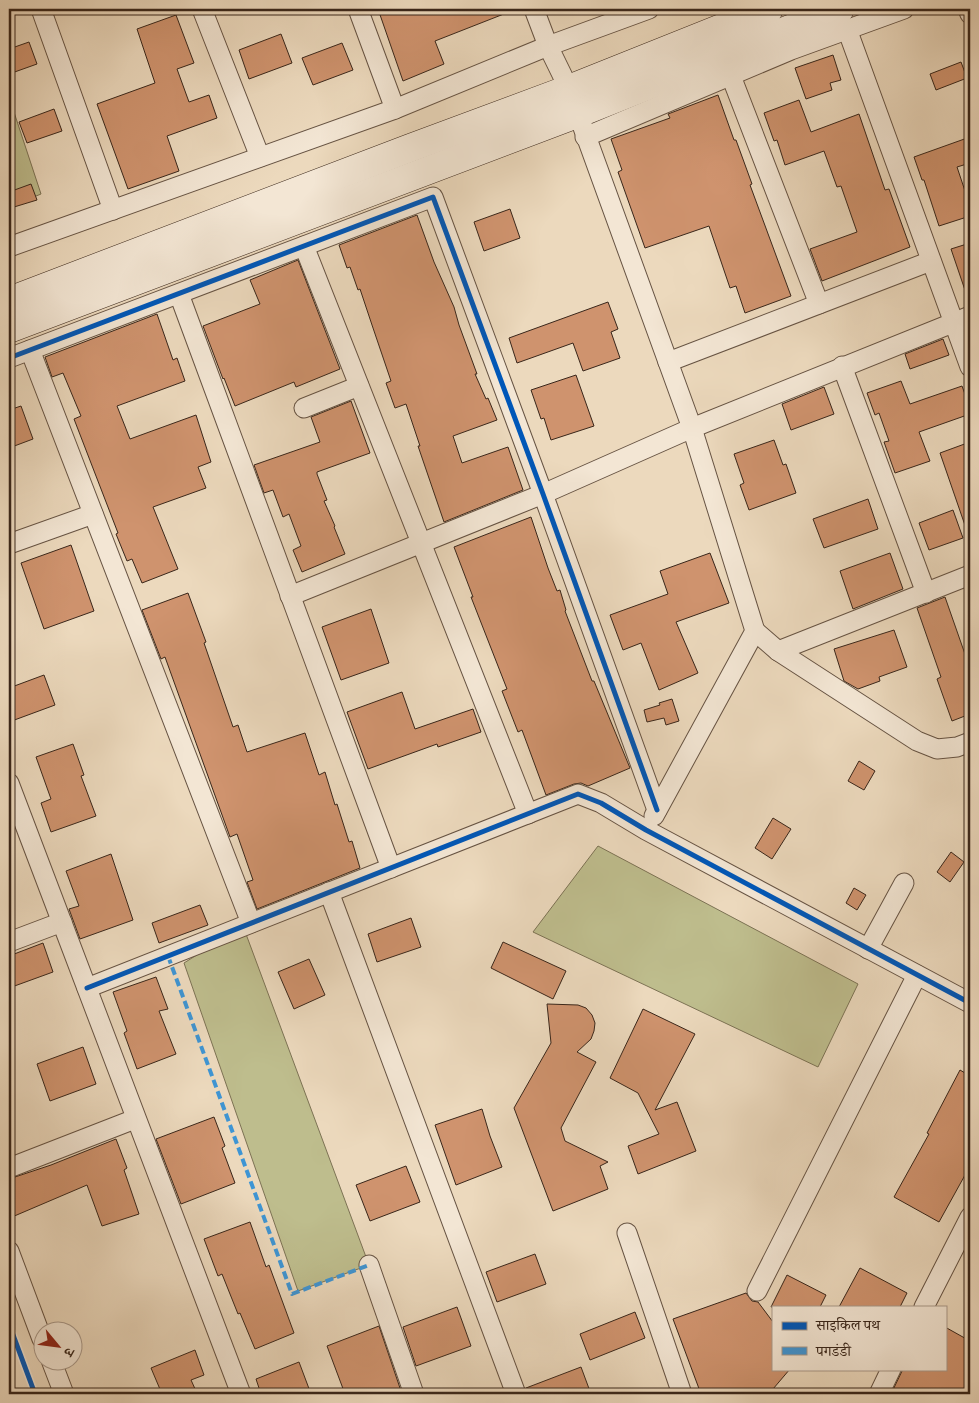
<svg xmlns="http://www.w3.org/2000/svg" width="979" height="1403" font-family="Alegreya,'Noto Serif Devanagari',serif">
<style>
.green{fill:#bebd8d;stroke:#7c7254}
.building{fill:#cf936e;stroke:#39261a}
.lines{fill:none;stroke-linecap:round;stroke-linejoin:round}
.street-casing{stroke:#665343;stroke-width:21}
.secondary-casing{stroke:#39261a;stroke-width:29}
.street{stroke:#f3e6d4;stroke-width:19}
.secondary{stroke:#f3e6d4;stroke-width:28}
.quiet{stroke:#3e95d4;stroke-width:4;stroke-dasharray:8 4;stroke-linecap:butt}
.cycleway-casing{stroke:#f3e6d4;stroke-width:8}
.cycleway{stroke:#0057b8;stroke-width:5}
</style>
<rect width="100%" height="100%" fill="#ecd9bd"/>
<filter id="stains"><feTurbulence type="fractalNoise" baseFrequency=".004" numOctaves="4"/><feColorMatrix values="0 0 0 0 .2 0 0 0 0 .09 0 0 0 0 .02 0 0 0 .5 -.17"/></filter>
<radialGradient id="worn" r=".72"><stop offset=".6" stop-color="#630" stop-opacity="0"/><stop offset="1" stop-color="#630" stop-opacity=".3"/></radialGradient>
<g class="green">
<polygon points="9,97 41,194 9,207"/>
<polygon points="598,846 858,984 818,1067 533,932"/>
<polygon points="243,926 369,1265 298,1291 184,963"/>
</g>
<g class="building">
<polygon points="378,9 514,9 514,10 435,41 444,64 403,81"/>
<polygon points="176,15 194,63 177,69 189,102 209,95 217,118 167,136 179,171 128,189 97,104 155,83 137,29"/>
<polygon points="281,34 292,63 249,79 239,50"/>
<polygon points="29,42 37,64 9,74 9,49"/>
<polygon points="342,43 353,70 313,85 302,58"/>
<polygon points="833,55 841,80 830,83 832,90 806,99 795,68"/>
<polygon points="961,62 967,78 936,90 930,74"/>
<polygon points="718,95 734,140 736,140 752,184 750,185 791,296 745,313 736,286 730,288 709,226 645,248 618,172 622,170 611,139 670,118 668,114"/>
<polygon points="799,100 811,132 859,114 885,190 889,189 910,247 822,281 810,249 857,232 841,186 837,187 824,151 785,165 777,140 774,141 764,113"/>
<polygon points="54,109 62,131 27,143 19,122"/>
<polygon points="970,137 970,163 957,167 965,191 968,190 970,198 970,216 939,226 924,180 922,180 914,157"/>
<polygon points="31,184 37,200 14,207 9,192"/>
<polygon points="510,209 520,238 484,251 474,222"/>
<polygon points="417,215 434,262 454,307 459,325 477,374 475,374 486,399 488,398 497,420 453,436 462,463 508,447 523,490 444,522 418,446 420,446 406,404 395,408 386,383 391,381 372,325 360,289 358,290 350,267 347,268 339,245"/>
<polygon points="970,243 970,299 968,299 951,249"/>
<polygon points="298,260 340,369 296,387 294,382 235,406 224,378 223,379 203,326 260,304 250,280"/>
<polygon points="608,302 618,329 611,332 620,358 583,371 573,343 517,363 509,338"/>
<polygon points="157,314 173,360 177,358 185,381 117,406 130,439 196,415 211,462 198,467 206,488 153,507 178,569 142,583 132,559 127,561 116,534 118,533 74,419 81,416 63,373 52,377 45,357"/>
<polygon points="943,339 949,355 910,369 905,354"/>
<polygon points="576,375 594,426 551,440 544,418 541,419 531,390"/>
<polygon points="901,381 910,404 962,386 970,408 970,414 919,432 930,461 895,473 884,442 889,441 879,413 875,415 867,393"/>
<polygon points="824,387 834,414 791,430 782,404"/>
<polygon points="351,401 370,453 317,472 317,474 327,500 324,501 335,526 334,527 345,554 302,572 293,550 301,546 289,514 283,517 273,490 264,493 254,465 320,442 311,417"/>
<polygon points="21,406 33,439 9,448 9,410"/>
<polygon points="774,440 783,465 786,464 796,493 749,510 740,485 744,483 734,454"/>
<polygon points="970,442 970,534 968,534 940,453"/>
<polygon points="868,499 878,529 824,548 813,519"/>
<polygon points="953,510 963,538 929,550 919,523"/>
<polygon points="531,517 548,568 557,591 560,590 566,610 565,611 592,681 594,681 630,768 588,786 581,783 574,784 546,795 522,730 518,732 502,691 507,689 471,597 473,597 454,547"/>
<polygon points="71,545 94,611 44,629 21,563"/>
<polygon points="710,553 729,603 676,622 698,673 659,690 641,643 623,650 610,615 668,594 660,571"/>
<polygon points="890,553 903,589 853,609 840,571"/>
<polygon points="188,593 206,642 204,643 233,727 238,725 247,752 305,733 319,775 325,772 335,805 337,804 349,842 352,841 360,868 257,909 247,882 253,880 237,834 230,837 165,657 161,659 142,610"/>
<polygon points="945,597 966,657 970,655 970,714 952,721 937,679 941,677 917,608"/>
<polygon points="371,609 389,663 341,680 322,627"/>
<polygon points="894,630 907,667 879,677 880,681 858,689 844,681 834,649"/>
<polygon points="44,675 55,705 9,722 9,688"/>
<polygon points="402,692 415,729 473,709 481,732 438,747 437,744 368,769 347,712"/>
<polygon points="672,699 679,721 666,725 664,718 647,722 644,710 660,705 659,703"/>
<polygon points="73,744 84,775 81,776 96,816 51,832 41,803 51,799 36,757"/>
<polygon points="859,761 875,771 864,790 848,781"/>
<polygon points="773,818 791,829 772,859 755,848"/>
<polygon points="951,852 964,862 950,882 937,872"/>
<polygon points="111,854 133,920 80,939 69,909 79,906 66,871"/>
<polygon points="854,888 866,895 857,910 846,903"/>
<polygon points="200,905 208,925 159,943 152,923"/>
<polygon points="411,918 421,947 377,962 368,934"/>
<polygon points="503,942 566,971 553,999 491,968"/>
<polygon points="43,943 53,972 9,988 9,956"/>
<polygon points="309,959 325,995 294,1009 278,972"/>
<polygon points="156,977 168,1009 159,1011 176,1054 137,1069 124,1033 127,1031 113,992"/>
<polygon points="547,1004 578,1005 586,1008 592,1015 595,1023 594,1031 591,1039 577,1052 596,1062 561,1128 565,1141 608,1162 600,1166 608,1189 553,1211 514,1108 551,1043"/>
<polygon points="643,1009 695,1034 655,1110 677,1102 696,1151 638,1174 628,1146 659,1134 638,1093 610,1078"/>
<polygon points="83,1047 96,1084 50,1101 37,1064"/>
<polygon points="960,1070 970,1076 970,1166 939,1222 894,1197 929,1134 927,1133"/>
<polygon points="482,1109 490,1136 502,1167 456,1185 435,1125"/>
<polygon points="214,1117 225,1146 222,1148 235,1183 181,1204 156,1139"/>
<polygon points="116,1139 127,1168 124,1170 139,1214 102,1226 87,1185 12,1217 9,1210 9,1179 51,1165"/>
<polygon points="406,1166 420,1202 370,1221 356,1185"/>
<polygon points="250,1222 266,1267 269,1265 294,1333 255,1349 240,1313 238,1314 222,1274 218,1276 204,1239"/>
<polygon points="535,1254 546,1284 497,1302 486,1272"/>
<polygon points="860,1268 907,1293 900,1307 839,1307"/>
<polygon points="787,1275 826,1295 820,1307 771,1307"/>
<polygon points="746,1293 752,1301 758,1302 773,1322 773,1369 790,1369 773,1389 776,1394 701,1394 673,1319"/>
<polygon points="457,1307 471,1346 416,1366 403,1327"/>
<polygon points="635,1312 645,1338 590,1360 580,1334"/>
<polygon points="379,1326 402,1394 345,1394 327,1346"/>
<polygon points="945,1327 970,1341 970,1394 891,1394 903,1369 945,1369"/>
<polygon points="195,1350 204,1375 191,1380 196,1391 189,1394 162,1394 151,1368"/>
<polygon points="299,1362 311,1394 261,1394 256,1379"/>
<polygon points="581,1367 591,1394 527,1394 526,1388"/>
</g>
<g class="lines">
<g class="street-casing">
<g id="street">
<polyline points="41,9 113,210"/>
<polyline points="202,9 260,157"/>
<polyline points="358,9 395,109"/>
<polyline points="534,9 548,46 569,89 692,428 755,631 654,816"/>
<polyline points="968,9 970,14"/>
<polyline points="847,29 970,367"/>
<polyline points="731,76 819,304"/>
<polyline points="585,137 791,50 904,9"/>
<polyline points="304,246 528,814"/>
<polyline points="9,247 395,109 548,46 649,9"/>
<polyline points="179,294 391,868"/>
<polyline points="30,350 251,923"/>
<polyline points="9,358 433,197 543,494 657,810"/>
<polyline points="668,362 931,261"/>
<polyline points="842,366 926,593"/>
<polyline points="304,408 359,386"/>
<polyline points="9,544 93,514"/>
<polyline points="290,596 543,494 692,428 970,316"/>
<polyline points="755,631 778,651 917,741 937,749 957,747 970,742"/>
<polyline points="778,651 970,575"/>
<polyline points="9,783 241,1394"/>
<polyline points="329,892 516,1394"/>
<polyline points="9,942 62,922"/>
<polyline points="868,949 904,883"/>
<polyline points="87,988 578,794 601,803 646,830 970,1003"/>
<polyline points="9,1168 135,1119"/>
<polyline points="627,1233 682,1394"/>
<polyline points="9,1251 42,1339"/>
<polyline points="369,1265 414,1394"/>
<polyline points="757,1291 917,975"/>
<polyline points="924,1307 970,1217"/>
<polyline points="51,1360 64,1394"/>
<polyline points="879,1394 891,1369"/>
</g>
</g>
<g class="secondary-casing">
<g id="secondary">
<polyline points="9,301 410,148 569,89 769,9"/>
<polyline points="9,329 577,114 840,9"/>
</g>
</g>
<use href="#street" class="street"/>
<use href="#secondary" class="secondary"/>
<polyline class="quiet" points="168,956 292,1294 369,1265"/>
<g class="cycleway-casing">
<g id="cycleway">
<polyline points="9,358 433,197 543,494 657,810"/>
<polyline points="87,988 578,794 601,803 646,830 970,1003"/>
<polyline points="9,1324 35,1394"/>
</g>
</g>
<use href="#cycleway" class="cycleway"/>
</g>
<rect width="979" height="1403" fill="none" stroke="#ecd9bd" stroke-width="30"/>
<rect x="10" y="10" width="959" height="1383" fill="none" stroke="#39261a" stroke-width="2.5"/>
<rect x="15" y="15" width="949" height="1373" fill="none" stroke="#39261a"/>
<rect x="772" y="1306" width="175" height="65" fill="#f3e6d4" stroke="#a9998a"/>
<rect x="782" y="1322" width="25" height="8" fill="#0057b8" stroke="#a9998a"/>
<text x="816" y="1330" font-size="15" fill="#39261a">साइकिल पथ</text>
<rect x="782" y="1347" width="25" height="8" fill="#3e95d4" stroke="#a9998a"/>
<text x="816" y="1356" font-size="15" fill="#39261a">पगडंडी</text>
<g transform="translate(58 1346) rotate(119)"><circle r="24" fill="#f3e6d4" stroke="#a9998a"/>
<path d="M0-4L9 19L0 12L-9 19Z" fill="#8f2418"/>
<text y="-8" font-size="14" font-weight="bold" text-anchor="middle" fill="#39261a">उ</text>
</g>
<rect width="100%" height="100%" filter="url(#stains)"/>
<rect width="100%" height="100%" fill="url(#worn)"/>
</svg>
